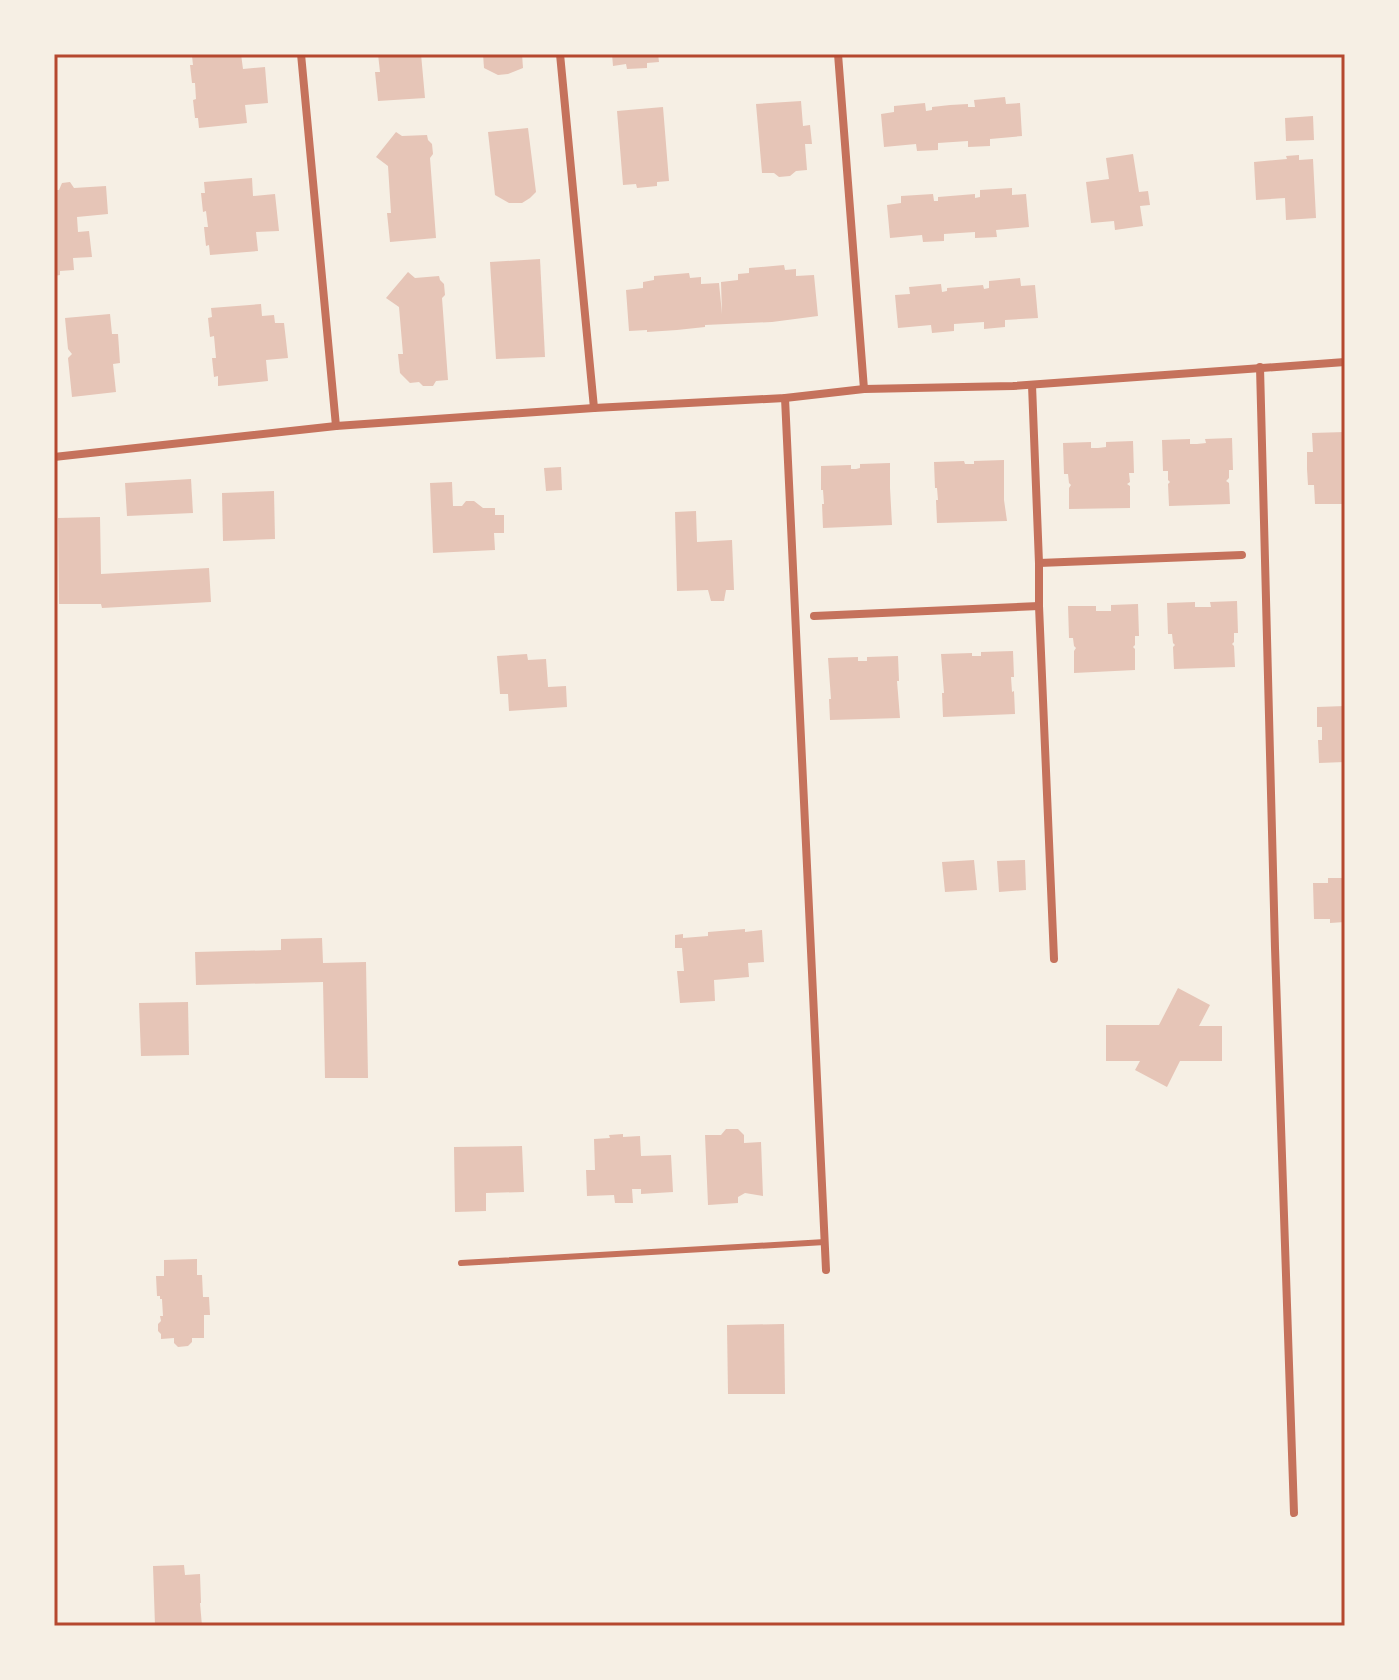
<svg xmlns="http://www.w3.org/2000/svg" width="1399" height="1680" font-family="'Fira Sans',sans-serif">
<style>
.building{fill:#e6c5b7}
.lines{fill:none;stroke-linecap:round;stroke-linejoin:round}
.service{stroke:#c5725c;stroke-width:6}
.minor{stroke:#c5725c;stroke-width:8}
.neatline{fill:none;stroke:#b5482f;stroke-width:3}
</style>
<rect width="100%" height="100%" fill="#f6efe4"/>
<g class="building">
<polygon points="208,54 241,54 243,69 265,67 268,103 245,105 247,123 199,128 198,118 195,118 193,100 196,99 195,83 192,83 190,65 193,65 192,56"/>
<polygon points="378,54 421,54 425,98 378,101 375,72 380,72"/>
<polygon points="483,54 522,54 523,68 508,74 498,75 484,68"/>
<polygon points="612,54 658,54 659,62 647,63 647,68 627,69 626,64 613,66"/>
<polygon points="1005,97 1006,104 1020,103 1022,136 990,139 990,146 968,147 968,141 938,143 938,150 917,151 916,144 884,147 881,114 894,112 894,106 925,103 926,111 932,110 932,107 950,105 968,104 968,107 975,107 974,100"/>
<polygon points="801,101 803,126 810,125 812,144 805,144 807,170 796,171 790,176 779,177 774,173 762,173 756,104"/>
<polygon points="663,107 669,181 657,182 657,186 637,188 636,184 623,185 617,111"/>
<polygon points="1313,116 1314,140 1286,141 1285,118"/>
<polygon points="528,128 536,192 530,198 522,203 509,203 495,195 488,132"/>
<polygon points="396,132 402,136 427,135 428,140 432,144 433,154 430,158 436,238 390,242 387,213 391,213 388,166 376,157"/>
<polygon points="1133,154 1139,192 1148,191 1150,205 1140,206 1143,226 1115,230 1114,221 1091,223 1086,182 1109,179 1106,158"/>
<polygon points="1299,155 1299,160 1313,159 1316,218 1286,220 1285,198 1256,200 1254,162 1287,159 1286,156"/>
<polygon points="252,178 253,196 275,194 279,231 256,232 258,251 210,255 209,245 206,246 204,227 208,227 206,211 203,212 201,193 205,193 204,182"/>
<polygon points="70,182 74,188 106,186 108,214 77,217 78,232 89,231 92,257 73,258 74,270 60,271 60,275 54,276 54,190 59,190 62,183"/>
<polygon points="1012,188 1012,195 1026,194 1029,227 996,230 997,237 975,238 975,232 944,234 944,241 923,242 922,235 890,238 887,205 901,203 901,196 933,194 934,201 938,201 938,197 975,194 975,198 980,197 980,190"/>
<polygon points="540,259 545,357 496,359 490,262"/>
<polygon points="784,265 785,270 796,269 796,276 814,275 818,316 772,322 705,325 705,327 677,330 647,332 647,330 629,331 626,290 643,288 643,282 654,280 654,276 689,273 690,278 701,277 701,284 719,283 722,314 721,282 738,280 738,274 749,273 749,268"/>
<polygon points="408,272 415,278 439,276 440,280 444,284 445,295 442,298 448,380 436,381 433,386 423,386 419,382 410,383 400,373 398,354 403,354 399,307 386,298"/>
<polygon points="1020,278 1021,286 1035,285 1038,318 1005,320 1005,327 984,329 984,322 954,324 954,331 932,333 931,325 898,328 895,295 910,294 909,287 941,284 942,292 947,291 947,288 983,285 984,289 989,288 989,281"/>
<polygon points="261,304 262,316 274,315 275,323 284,323 288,358 266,360 268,381 218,386 218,376 214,377 212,358 216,358 214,336 210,337 208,318 212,317 211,308"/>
<polygon points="110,314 112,334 118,334 120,363 113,364 116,392 72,397 68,358 72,354 68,349 65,318"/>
<polygon points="1345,432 1345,504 1315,504 1314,485 1308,485 1307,469 1307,452 1313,452 1312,433"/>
<polygon points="1232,438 1233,470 1229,470 1229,478 1226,481 1229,483 1230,504 1169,506 1168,484 1170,482 1168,480 1168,471 1163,471 1162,440 1190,439 1190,444 1197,444 1206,443 1205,439"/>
<polygon points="1133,441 1134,473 1129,473 1130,482 1127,484 1130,486 1130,508 1069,509 1069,488 1071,485 1069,483 1068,474 1064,474 1063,443 1091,442 1091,448 1098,448 1106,447 1106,442"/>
<polygon points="1004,460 1004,500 1007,521 937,523 936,500 938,500 937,488 935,488 934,462 964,461 965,464 974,464 974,461"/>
<polygon points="890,463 890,488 892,525 823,528 822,504 824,504 823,490 821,490 821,466 851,465 851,469 856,469 860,468 860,464"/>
<polygon points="561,467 562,490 546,491 544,468"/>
<polygon points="191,479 193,513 127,516 125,483"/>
<polygon points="452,482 453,506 462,506 466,501 474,501 483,508 495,508 495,515 504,515 504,533 494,533 495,550 433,553 430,483"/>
<polygon points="274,491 275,539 223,541 222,493"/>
<polygon points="696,511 697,542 732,540 734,590 726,590 724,601 711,601 708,590 677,591 675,512"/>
<polygon points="100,517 101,574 209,568 211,602 102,608 101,604 59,604 58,518"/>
<polygon points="1237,601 1238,633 1234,633 1234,642 1232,644 1234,646 1235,667 1174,669 1173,647 1175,645 1173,643 1172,634 1168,634 1167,603 1195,602 1195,607 1211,607 1210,602"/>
<polygon points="1138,604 1139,636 1135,636 1135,645 1133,647 1135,649 1135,670 1074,673 1074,651 1076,648 1074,646 1073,638 1069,638 1068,606 1096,606 1096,611 1111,611 1111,605"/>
<polygon points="1013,651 1014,677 1011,677 1012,692 1014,691 1015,714 943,717 942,693 944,693 941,654 972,653 972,656 981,656 981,652"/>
<polygon points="527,654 528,660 546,659 548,687 566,686 567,707 509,711 508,694 500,694 497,656"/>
<polygon points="898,656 899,681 897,681 900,718 830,720 829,699 831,699 828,658 858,657 858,661 867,661 867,657"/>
<polygon points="1345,706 1345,762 1319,763 1318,740 1322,740 1322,727 1317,727 1317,707"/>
<polygon points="974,860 977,890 945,892 942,862"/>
<polygon points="1025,860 1026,890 999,892 997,861"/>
<polygon points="1328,878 1344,878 1345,922 1330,923 1330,919 1314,919 1313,883 1328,883"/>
<polygon points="745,929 745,932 762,930 764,962 748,963 749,977 714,980 715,1001 680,1003 677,971 684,971 682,948 675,948 675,935 683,934 683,938 708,936 708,932"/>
<polygon points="322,938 323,963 366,962 368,1078 325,1078 323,982 196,985 195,952 281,950 281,939"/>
<polygon points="1178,988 1210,1005 1199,1026 1222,1026 1222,1061 1180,1061 1167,1087 1135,1070 1140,1061 1106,1061 1106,1025 1159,1025"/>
<polygon points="188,1002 189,1055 141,1056 139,1003"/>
<polygon points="726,1129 738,1129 744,1135 744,1143 761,1142 763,1196 745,1193 738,1197 738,1203 708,1205 705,1135 721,1135"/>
<polygon points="623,1134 623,1137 640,1136 641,1156 671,1155 673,1192 641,1194 641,1189 632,1189 633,1203 615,1203 614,1195 587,1196 586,1170 595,1170 594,1139 610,1138 609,1135"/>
<polygon points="522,1146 524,1192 486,1193 486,1211 455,1212 454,1147"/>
<polygon points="197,1259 197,1275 202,1275 203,1297 209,1297 210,1315 204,1315 204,1338 192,1338 192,1342 188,1346 178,1347 174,1343 174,1338 161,1339 161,1334 158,1331 158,1324 161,1321 160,1316 163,1316 162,1299 160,1299 160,1296 157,1296 156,1276 164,1276 164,1260"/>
<polygon points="784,1324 785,1394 728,1394 727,1325"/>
<polygon points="184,1565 185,1575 200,1574 201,1603 200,1603 202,1626 155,1626 153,1566"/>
</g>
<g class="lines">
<polyline class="service" points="461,1263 825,1242"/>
<g class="minor">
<polyline points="301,54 336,426"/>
<polyline points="560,54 594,408"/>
<polyline points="838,54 864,389"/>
<polyline points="1260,367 1275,948 1294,1513"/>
<polyline points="1032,385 1039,563 1039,606 1054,959"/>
<polyline points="785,398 826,1270"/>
<polyline points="54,457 336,426 594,408 785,398 864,389 1013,386 1345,362"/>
<polyline points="1039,563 1242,555"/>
<polyline points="814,616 1039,606"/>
</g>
</g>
<rect width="1399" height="1680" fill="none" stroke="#f6efe4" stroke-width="112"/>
<rect x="56" y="56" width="1287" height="1568" class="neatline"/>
</svg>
